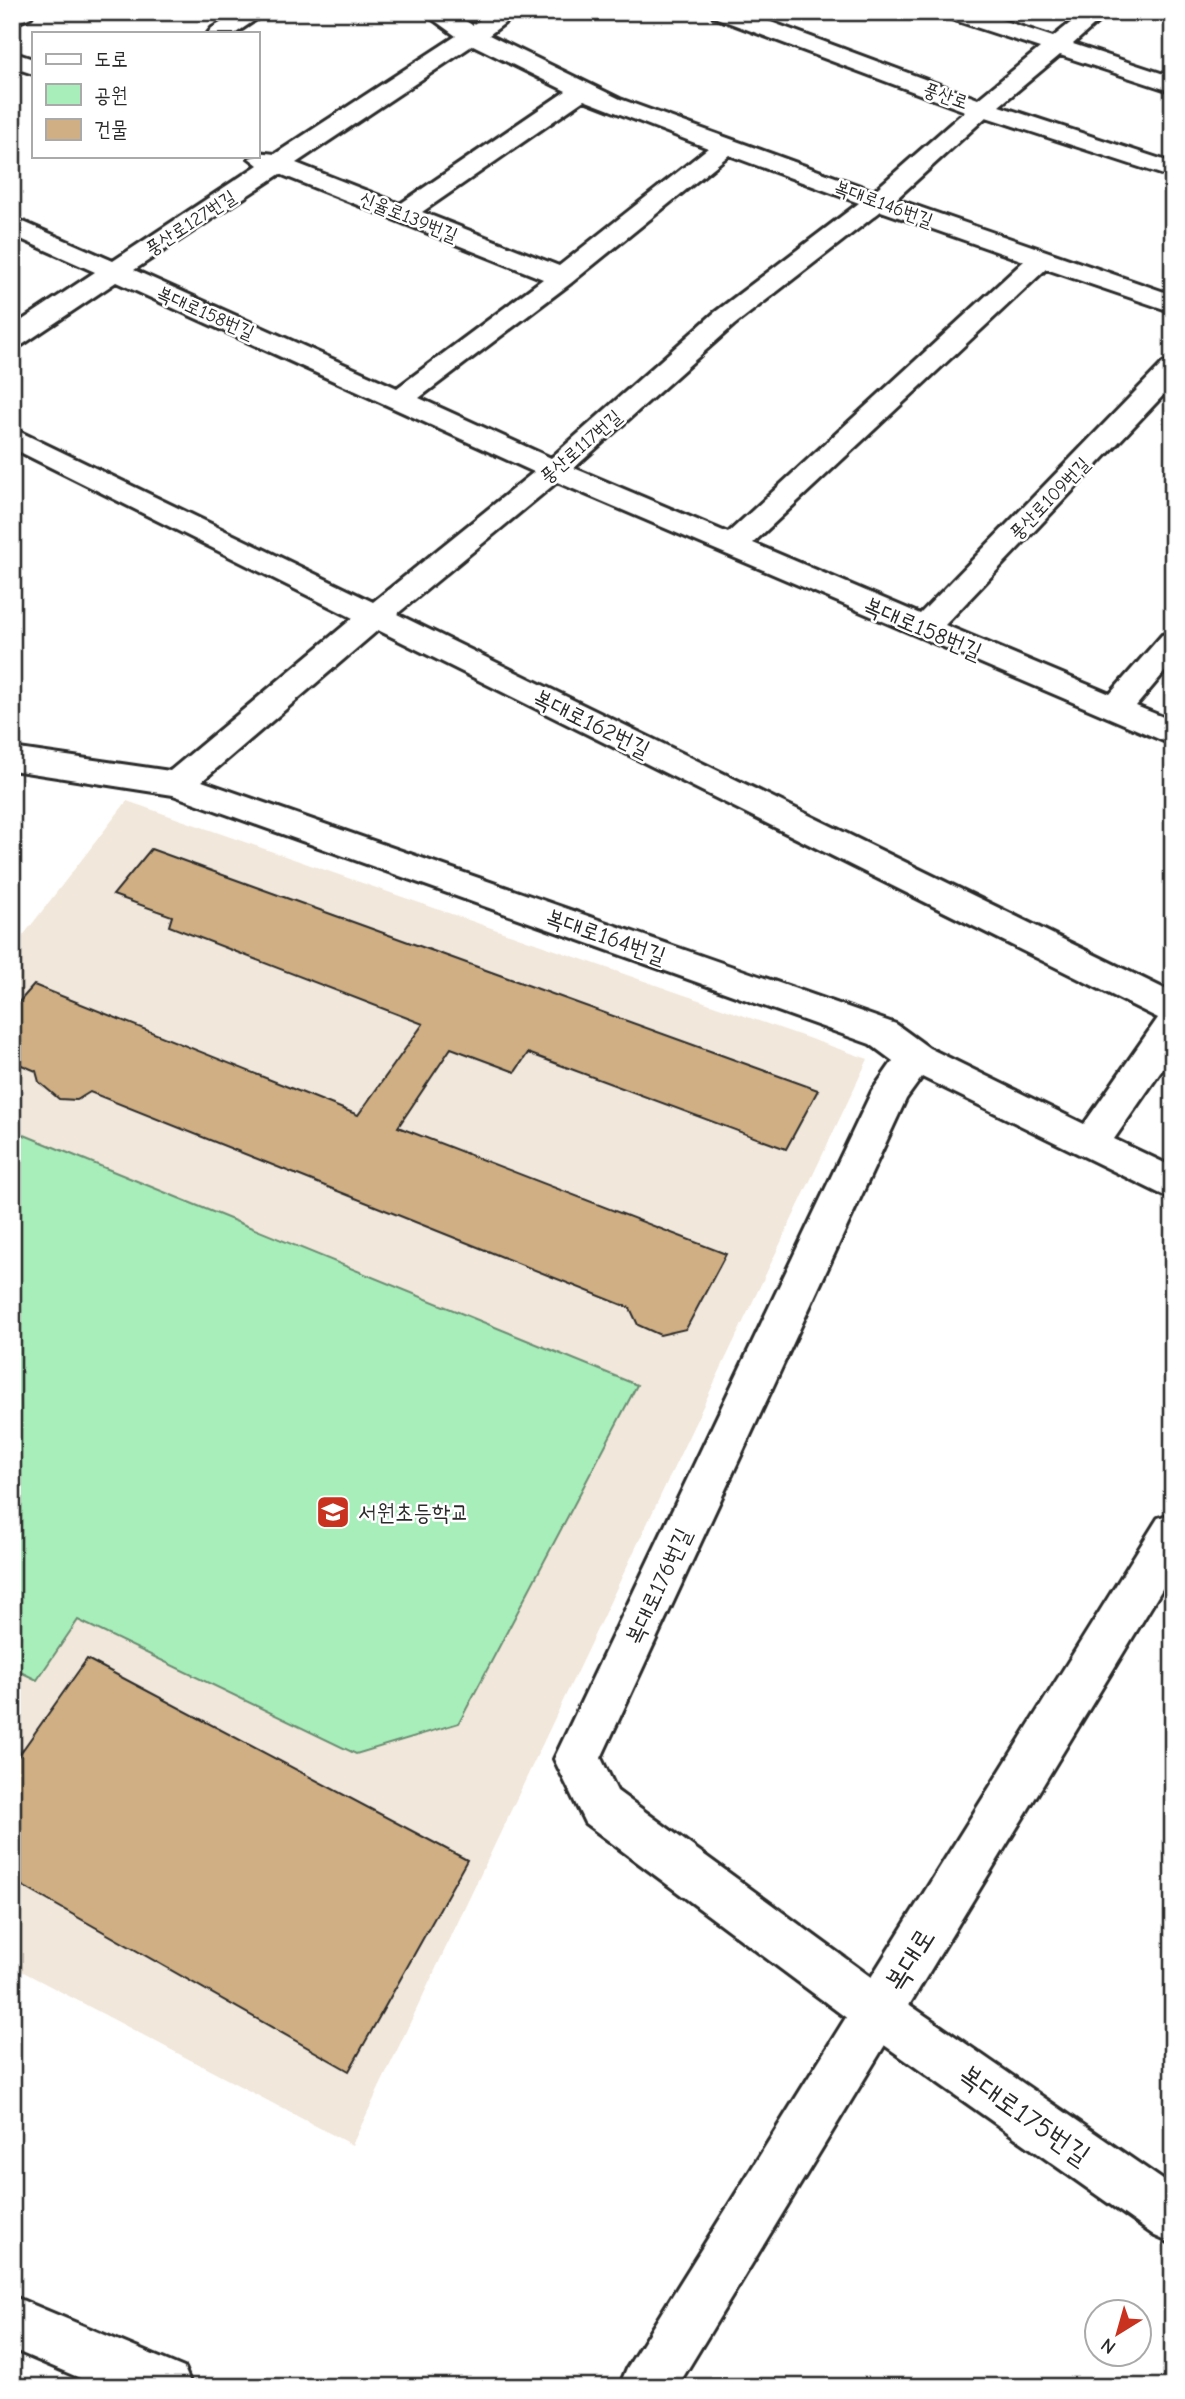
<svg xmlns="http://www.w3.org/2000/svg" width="1185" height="2399" font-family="'Comic Neue','Poor Story',sans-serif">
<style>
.built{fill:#f1e7da}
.green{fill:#a8eeba;stroke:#6a8c72;stroke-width:2}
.building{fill:#cfaf83;stroke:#2b2b2b;stroke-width:2}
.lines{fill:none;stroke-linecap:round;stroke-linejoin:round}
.minor-casing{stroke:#2b2b2b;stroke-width:6}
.tertiary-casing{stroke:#2b2b2b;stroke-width:6}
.secondary-casing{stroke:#2b2b2b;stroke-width:6}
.minor{fill:#fff;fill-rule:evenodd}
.tertiary{fill:#fff;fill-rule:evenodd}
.secondary{fill:#fff;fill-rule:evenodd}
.labels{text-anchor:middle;stroke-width:5;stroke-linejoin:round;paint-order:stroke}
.far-street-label{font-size:19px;fill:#2b2b2b;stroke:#fff}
.street-label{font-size:23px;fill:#2b2b2b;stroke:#fff}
.poi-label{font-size:23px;fill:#2b2b2b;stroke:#fff;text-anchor:start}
.near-street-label{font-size:28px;fill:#2b2b2b;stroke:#fff}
</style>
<rect width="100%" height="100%" fill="#fff"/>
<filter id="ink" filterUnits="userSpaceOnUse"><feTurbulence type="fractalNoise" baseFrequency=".0143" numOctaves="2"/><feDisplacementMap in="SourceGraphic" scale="14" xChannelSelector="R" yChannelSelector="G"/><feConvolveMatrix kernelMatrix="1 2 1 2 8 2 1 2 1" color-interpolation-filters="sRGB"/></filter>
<g filter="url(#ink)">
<polygon class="built" points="127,801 868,1059 352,2145 12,1966 12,950"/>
<polygon class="green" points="12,1130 637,1385 459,1723 356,1754 78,1620 37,1680 12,1668"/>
<g class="building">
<polygon points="151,849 818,1090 786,1149 528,1053 515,1072 451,1048 398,1127 726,1254 686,1329 660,1335 638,1325 630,1308 90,1092 77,1100 59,1099 39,1082 36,1071 12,1061 12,1010 34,985 358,1115 423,1024 169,926 172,916 113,895"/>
<polygon points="87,1659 467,1860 349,2071 12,1880 12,1765"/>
</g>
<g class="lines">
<g class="minor-casing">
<g id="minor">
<polygon points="12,12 34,12 31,17 12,25"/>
<polygon points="239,12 267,12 236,33 208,33 212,28"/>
<path d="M423,12H451L472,25L492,12H519L489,35L620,99L874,191L965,111L714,17L711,12H744L978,99L1040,48L945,17L942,12H977L1053,37L1084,12H1109L1073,44L1173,77V92L1060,55L999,106L1173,163V178L986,117L896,199L1173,295V312L1046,269L753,543L920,614L1163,363L1173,361V385L945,625L1110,694L1162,635L1173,632V662L1136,706L1173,721V745L557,482L397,614L1173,993V1054L1114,1139L1173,1167V1200L922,1077L906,1099L601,1758L617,1791L894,1994L1173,2187V2244L1155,2236L860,2028L585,1823L554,1759L872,1091L893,1061L870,1044L173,795L12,770V748L170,771L353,618L12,448V428L373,602L534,472L116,282L22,345L12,347V327L95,272L12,235V217L113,261L258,165L249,158L257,156V152L275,154L456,36ZM473,45L566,91L400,204L296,163ZM584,100L708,148L559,266L422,212ZM729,155L859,203L714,313L551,458L419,398L571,283ZM280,174L543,279L397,388L134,270ZM881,211L1024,261L728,533L574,468L734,325ZM378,630L1158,1018L1084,1124L929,1048L896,1024L202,781Z"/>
<polygon points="12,52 33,59 33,74 12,67"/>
</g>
</g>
<g class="tertiary-casing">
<polygon id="tertiary" points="1173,1513 1173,1571 677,2387 619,2387 627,2368 1158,1518"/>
</g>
<g class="secondary-casing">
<polygon id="secondary" points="12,2296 184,2368 192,2387 101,2387 12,2349"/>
</g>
<use href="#minor" class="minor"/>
<use href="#tertiary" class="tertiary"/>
<use href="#secondary" class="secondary"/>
</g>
</g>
<defs>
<g id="school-square" transform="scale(1.75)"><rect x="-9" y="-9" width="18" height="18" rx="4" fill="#c8321e" stroke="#fff"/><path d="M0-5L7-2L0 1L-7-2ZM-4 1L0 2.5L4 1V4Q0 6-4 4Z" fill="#fff"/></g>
</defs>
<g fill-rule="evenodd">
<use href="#school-square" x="333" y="1512"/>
</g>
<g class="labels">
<g class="far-street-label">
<text transform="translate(946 95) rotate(19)" y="7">풍산로</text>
<text transform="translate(884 203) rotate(20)" y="7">복대로146번길</text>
<text transform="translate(409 216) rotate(22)" y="7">신율로139번길</text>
<text transform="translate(190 222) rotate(-33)" y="7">풍산로127번길</text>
<text transform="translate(206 312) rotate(24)" y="7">복대로158번길</text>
<text transform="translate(580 446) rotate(-41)" y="7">풍산로117번길</text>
<text transform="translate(1049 498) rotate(-46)" y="7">풍산로109번길</text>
</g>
<g class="street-label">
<text transform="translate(923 628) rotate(23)" y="8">복대로158번길</text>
<text transform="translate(592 723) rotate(26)" y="8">복대로162번길</text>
<text transform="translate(606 936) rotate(19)" y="8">복대로164번길</text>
<text transform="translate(658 1586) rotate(-65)" y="8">복대로176번길</text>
</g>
<g class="poi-label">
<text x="358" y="1520">서원초등학교</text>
</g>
<g class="near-street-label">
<text transform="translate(909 1959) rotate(-58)" y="10">복대로</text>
<text transform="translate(1025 2114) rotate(35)" y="10">복대로175번길</text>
</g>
</g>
<rect width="1185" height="2399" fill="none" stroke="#fff" stroke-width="42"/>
<rect x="21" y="21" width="1143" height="2357" fill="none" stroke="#2b2b2b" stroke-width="2.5" filter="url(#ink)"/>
<rect x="32" y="32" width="228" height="126" fill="#ffffff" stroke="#aaaaaa" stroke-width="2"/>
<rect x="46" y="54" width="35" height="10" fill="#ffffff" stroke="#aaaaaa" stroke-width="2"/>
<text x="94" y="66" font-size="21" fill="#2b2b2b">도로</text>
<rect x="46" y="84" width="35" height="21" fill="#a8eeba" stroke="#aaaaaa" stroke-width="2"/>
<text x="94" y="102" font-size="21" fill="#2b2b2b">공원</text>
<rect x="46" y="119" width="35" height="21" fill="#cfaf83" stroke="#aaaaaa" stroke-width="2"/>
<text x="94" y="136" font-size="21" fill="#2b2b2b">건물</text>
<g transform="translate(1118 2333) rotate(217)"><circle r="33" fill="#ffffff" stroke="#aaaaaa" stroke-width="2"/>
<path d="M0-5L12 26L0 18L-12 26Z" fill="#c8321e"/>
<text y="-10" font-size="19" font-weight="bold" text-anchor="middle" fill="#2b2b2b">N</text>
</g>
</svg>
